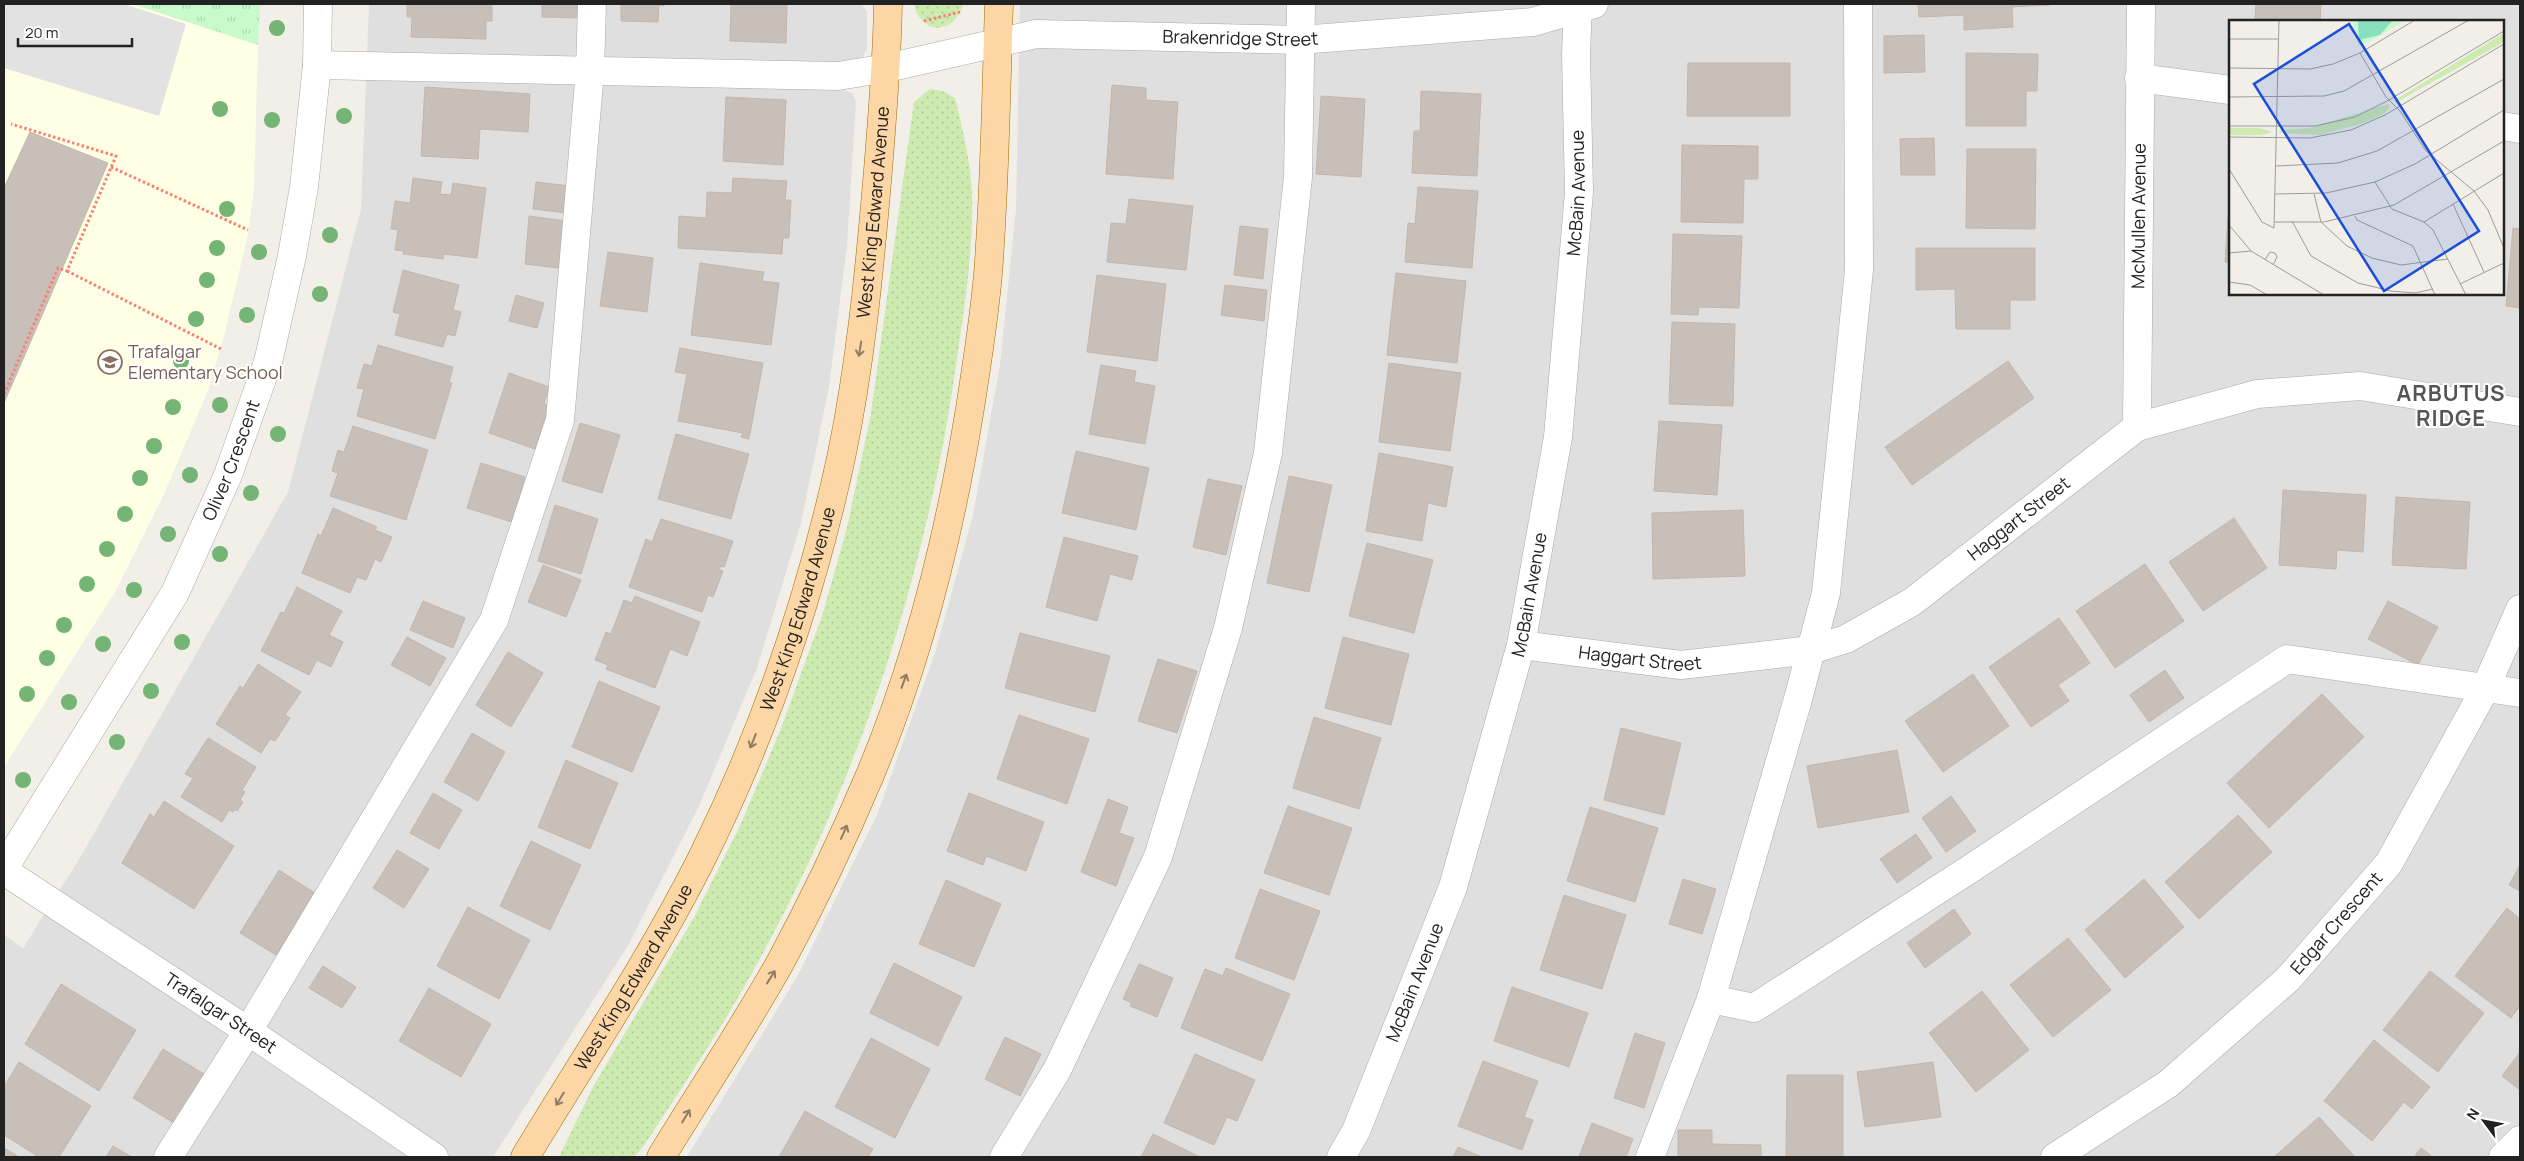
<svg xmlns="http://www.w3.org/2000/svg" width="2524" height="1161" font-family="Manrope,sans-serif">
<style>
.residential{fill:#e0dfdf;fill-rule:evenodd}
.education{fill:#ffffe5}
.grass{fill:url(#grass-dots)}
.park{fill:url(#park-tufts)}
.parking{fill:#e2e2e2}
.building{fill:#c7bfb8;stroke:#c4b6ab}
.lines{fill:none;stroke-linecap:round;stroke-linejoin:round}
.minor-casing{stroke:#a9a9a9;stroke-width:29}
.major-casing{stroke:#a06b00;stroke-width:29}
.path{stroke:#fa8072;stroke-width:3;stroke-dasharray:2.5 2.5;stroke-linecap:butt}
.minor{stroke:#fff;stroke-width:28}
.major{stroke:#fcd6a4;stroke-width:28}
.tree{fill:#74b475}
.oneway{stroke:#8f7c63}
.labels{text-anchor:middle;stroke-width:4;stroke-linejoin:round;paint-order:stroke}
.street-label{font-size:18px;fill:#222;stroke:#fff}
.education-label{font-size:18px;fill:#785e54;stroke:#fff;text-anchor:start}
.district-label{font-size:22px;font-weight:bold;letter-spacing:1px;fill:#555;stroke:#fff}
.inset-road{fill:none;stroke:#9f9d99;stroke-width:1}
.view{fill:#1d4ed8;fill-opacity:0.15;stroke:#1d4ed8;stroke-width:2.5}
.inset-edge{fill:none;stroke:#222;stroke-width:2.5}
</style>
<defs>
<pattern id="grass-dots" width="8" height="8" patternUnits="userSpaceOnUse" patternTransform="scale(1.25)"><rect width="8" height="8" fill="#cdebb0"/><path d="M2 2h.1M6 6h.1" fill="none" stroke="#b0c997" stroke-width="1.8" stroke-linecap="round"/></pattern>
<pattern id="park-tufts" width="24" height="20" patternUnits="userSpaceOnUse" patternTransform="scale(1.25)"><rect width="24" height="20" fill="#c8facc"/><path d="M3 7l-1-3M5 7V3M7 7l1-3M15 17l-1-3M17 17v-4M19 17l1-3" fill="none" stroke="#acd6af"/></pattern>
</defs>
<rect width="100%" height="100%" fill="#f2efe9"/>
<g class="residential">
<polygon points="369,4 861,4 867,11 867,49 862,58 850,62 845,90 852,93 856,101 847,245 829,387 801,523 757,668 700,804 629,944 493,1157 4,1157 4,935 23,948 80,858 288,492 361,209"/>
<path d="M1020,4H2520V1157H687L797,977L877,815L935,653L973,515L1000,365L1016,209ZM2230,21H2503V294H2230Z"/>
</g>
<polygon class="education" points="4,4 132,4 258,45 254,188 248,234 225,332 208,391 164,494 115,592 4,767"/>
<g class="grass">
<path d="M914,4H963C954,35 921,36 914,4Z"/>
<path d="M930,89L943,91L955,98C962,125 971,165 972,192C974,250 964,309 956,366C927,570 862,770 764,951C728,1019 685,1083 643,1147L634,1157H559L594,1085L692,921L740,826L780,731L822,616L847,528L871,413L914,102Z"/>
</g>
<polygon class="park" points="132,4 260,4 258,45"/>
<polygon class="parking" points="4,4 124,4 186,24 159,116 4,68"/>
<g class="building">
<polygon points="407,4 492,4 492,21 486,21 486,39 411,37 412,17 407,17"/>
<polygon points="542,4 582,4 582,18 542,17"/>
<polygon points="621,4 664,4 664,6 659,5 658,22 621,21"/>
<polygon points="731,4 787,4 786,43 730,41"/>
<polygon points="1918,4 2050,4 2050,5 2012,7 2013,27 1964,30 1964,15 1919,17"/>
<polygon points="2256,4 2321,4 2320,21 2255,21"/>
<polygon points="1924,35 1925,72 1884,73 1884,36"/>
<polygon points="1966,53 2038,54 2037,91 2026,91 2026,126 1966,126"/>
<polygon points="1688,63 1790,63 1790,116 1687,116"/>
<polygon points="1112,85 1146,88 1146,100 1178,102 1173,179 1106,174"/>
<polygon points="425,87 530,94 528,132 480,129 478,159 421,156"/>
<polygon points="1421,91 1481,94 1477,176 1412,173 1414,131 1420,131"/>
<polygon points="1321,96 1365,99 1361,177 1316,174"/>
<polygon points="726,97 786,100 783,165 723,161"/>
<polygon points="30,132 108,163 4,403 4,188"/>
<polygon points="1934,138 1935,175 1901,175 1900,139"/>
<polygon points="1682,145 1758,146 1758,179 1744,179 1743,223 1681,222"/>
<polygon points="1967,149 2036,149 2035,229 1966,228"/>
<polygon points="413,178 442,182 440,194 451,195 453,183 486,188 477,258 444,254 443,259 403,254 404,251 395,250 398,230 391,229 395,201 410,203"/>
<polygon points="733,178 787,181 785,200 791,200 789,238 783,238 782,254 678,248 679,216 706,218 707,192 732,193"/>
<polygon points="536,182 579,187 575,214 533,209"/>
<polygon points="1418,187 1478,191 1472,268 1405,262 1408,223 1415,224"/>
<polygon points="2230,188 2230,263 2225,262"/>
<polygon points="1129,199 1193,206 1186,270 1107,262 1111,223 1126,224"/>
<polygon points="529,216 573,222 567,269 525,264"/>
<polygon points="1240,226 1268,229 1263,279 1234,275"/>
<polygon points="2513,228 2520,229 2520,308 2506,306"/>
<polygon points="1673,234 1742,236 1739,308 1699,307 1698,315 1671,314"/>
<polygon points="1916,248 2035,248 2035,300 2010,300 2010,329 1956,329 1955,289 1916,290"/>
<polygon points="608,252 653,258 647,312 600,306"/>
<polygon points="700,263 764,272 762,281 779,283 771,345 691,335"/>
<polygon points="403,270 459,285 453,310 461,312 455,336 447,334 443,347 395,335 400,314 393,312"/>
<polygon points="1396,273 1466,281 1457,363 1387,355"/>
<polygon points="1097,275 1166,284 1157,361 1087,352"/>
<polygon points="1225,285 1267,290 1264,321 1221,315"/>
<polygon points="516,295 544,303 537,328 509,321"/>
<polygon points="1672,322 1735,324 1733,406 1669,404"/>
<polygon points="378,345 453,367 449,382 452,383 435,439 357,416 364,389 357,388 364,364 372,366"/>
<polygon points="680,348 763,363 749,439 741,437 743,433 678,421 687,374 675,372"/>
<polygon points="2008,361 2034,398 1912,485 1885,447"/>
<polygon points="1389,363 1461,373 1450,451 1379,442"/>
<polygon points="1101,365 1136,371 1134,382 1155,386 1145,444 1089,434"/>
<polygon points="509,373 549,387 544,404 549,406 535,449 489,433"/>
<polygon points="1659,421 1722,425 1717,495 1654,491"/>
<polygon points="580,423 620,435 602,493 562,481"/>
<polygon points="353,426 428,450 406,520 330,496 338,473 332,471 338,450 344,452"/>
<polygon points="676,434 749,454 731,519 658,499"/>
<polygon points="1076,451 1149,468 1136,530 1062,513"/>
<polygon points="1379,453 1453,467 1446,507 1428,503 1422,541 1366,531"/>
<polygon points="481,463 525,477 512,522 467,508"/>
<polygon points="1289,476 1332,485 1309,592 1267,583"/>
<polygon points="1208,479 1242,486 1226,555 1193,547"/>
<polygon points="2283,490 2366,495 2363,552 2337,550 2336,569 2279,565"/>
<polygon points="2396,497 2470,502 2466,569 2392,565"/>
<polygon points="555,505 598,519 581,574 538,561"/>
<polygon points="333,508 377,527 375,530 392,537 381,562 375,559 366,580 357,577 350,593 302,573 318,534 321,536"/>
<polygon points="1743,510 1745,576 1653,579 1652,513"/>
<polygon points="2234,518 2267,568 2203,611 2169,562"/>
<polygon points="661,519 733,541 724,567 721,566 719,570 723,571 713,597 708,595 702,612 629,587 646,539 652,542"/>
<polygon points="1064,537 1138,556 1132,580 1110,574 1097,621 1046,607"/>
<polygon points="1367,543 1433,560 1414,633 1349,616"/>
<polygon points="2145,564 2184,621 2115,668 2076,611"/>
<polygon points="543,565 581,580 566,617 528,602"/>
<polygon points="297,587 342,611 329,635 343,642 331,667 317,660 309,675 261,651 281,612 284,613"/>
<polygon points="635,596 700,622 687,656 670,649 655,688 606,669 608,665 595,660 606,632 611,634 624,600 632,603"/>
<polygon points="423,601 465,618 453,648 410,630"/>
<polygon points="2388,601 2438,627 2418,665 2368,639"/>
<polygon points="2059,618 2090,663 2058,685 2069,701 2031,727 1989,667"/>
<polygon points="1020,633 1110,656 1095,712 1005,688"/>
<polygon points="407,637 446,658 430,686 391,665"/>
<polygon points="1343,637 1409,654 1391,725 1325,708"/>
<polygon points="508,652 543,673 511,727 476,705"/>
<polygon points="1158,659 1197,671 1177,733 1138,721"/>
<polygon points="258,664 301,692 285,715 290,718 275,741 270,739 261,753 216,724 240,686 243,688"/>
<polygon points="2165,670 2184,698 2149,722 2130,695"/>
<polygon points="1973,674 2009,726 1943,772 1905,721"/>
<polygon points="599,681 660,707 632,772 572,747"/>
<polygon points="2322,694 2364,737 2269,828 2227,783"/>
<polygon points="1019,715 1089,739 1067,804 997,779"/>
<polygon points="1314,717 1381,738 1359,809 1293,788"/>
<polygon points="1621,728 1681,743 1664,815 1604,800"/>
<polygon points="472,733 505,752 478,801 444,782"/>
<polygon points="208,738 256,767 242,790 245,792 240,800 243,802 237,811 235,809 233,812 229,810 222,822 181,797 193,778 185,774"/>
<polygon points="1897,750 1909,812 1818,828 1807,766"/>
<polygon points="566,760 618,783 590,849 538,827"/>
<polygon points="433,793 462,810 439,849 410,833"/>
<polygon points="969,793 1044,822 1026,871 986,856 983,865 947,851"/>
<polygon points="1951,796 1976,831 1946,852 1922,818"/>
<polygon points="1108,799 1128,807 1119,833 1134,838 1116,886 1081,872"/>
<polygon points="164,801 234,846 194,909 122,863 150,814 154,817"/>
<polygon points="1288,806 1352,828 1329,895 1264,873"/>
<polygon points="1590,807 1658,828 1635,902 1567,881"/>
<polygon points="2238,815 2272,852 2199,919 2165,882"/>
<polygon points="1916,834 1932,858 1897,883 1880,859"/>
<polygon points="531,841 581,865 550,930 500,906"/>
<polygon points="397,850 429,869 404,908 373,888"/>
<polygon points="2520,865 2520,891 2509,885"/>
<polygon points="279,870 315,893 276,955 240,933"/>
<polygon points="1683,879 1716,889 1702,934 1669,924"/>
<polygon points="2144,879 2184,927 2125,978 2085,930"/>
<polygon points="946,880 1001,904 974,967 919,944"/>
<polygon points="1260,889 1320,911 1294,980 1235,958"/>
<polygon points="1564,895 1626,915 1602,989 1540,970"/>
<polygon points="468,907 530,940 499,999 437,966"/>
<polygon points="2507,908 2520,919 2520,1006 2511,1018 2455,976"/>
<polygon points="1954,909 1971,934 1925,968 1907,943"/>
<polygon points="2068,938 2111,990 2053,1037 2010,985"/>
<polygon points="894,963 962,997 938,1046 870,1013"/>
<polygon points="1139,964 1173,978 1157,1017 1130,1006 1132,1003 1123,999"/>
<polygon points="323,966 356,987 342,1008 309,988"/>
<polygon points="1226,968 1290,994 1262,1061 1181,1028 1205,969 1223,976"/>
<polygon points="2430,971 2484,1013 2438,1072 2383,1030"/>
<polygon points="61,984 136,1030 99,1091 25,1044"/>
<polygon points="1512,987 1588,1013 1569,1067 1494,1041"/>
<polygon points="429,988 491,1024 461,1077 399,1041"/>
<polygon points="1982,991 2029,1050 1976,1092 1929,1033"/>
<polygon points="1635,1033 1665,1043 1644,1108 1614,1098"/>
<polygon points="1005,1037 1041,1054 1020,1096 985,1079"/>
<polygon points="871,1038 930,1069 895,1138 835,1107"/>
<polygon points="2374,1040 2430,1087 2412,1109 2404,1102 2372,1141 2324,1101"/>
<polygon points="163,1049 204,1074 174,1123 133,1098"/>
<polygon points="2520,1052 2520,1090 2502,1076"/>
<polygon points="1195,1054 1255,1080 1237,1121 1227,1117 1214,1145 1164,1123"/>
<polygon points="1483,1061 1538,1081 1524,1117 1533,1120 1522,1150 1458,1126"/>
<polygon points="19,1062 91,1106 59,1157 39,1157 4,1135 4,1087"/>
<polygon points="1933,1062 1941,1117 1865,1127 1857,1072"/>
<polygon points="1787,1075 1843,1075 1843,1157 1786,1157"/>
<polygon points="805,1111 873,1149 868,1157 779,1157"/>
<polygon points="2319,1117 2355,1157 2274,1157"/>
<polygon points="1592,1123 1633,1139 1626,1157 1579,1157"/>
<polygon points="1678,1130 1712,1130 1712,1144 1761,1145 1761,1157 1678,1157"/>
<polygon points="1153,1134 1200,1157 1141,1157"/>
<polygon points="113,1146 132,1157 106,1157"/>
<polygon points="1458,1147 1482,1157 1453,1157"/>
<polygon points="4,1148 19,1157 4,1157"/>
<polygon points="2421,1148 2433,1157 2414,1157"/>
</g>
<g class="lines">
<g class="minor-casing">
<g id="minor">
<path id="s1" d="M317,65L838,76L887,68L1036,34L1300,40L1533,22L1594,4"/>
<polyline points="2139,78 2230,90"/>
<polyline points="2503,126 2520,129"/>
<path id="s2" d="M2137,427L2141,4"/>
<path id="s3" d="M1521,645L1681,665L1811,650L1846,639L1912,602L2137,427L2257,394L2360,386L2520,412"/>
<path id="s4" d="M4,868L175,593L228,475L268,362L292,256L304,187L317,65L318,4"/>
<path id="s5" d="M4,871L248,1031L434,1157"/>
<polyline points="1711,999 1754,1008 1970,869 2287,659 2520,693"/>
<polyline points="168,1157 248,1031 494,620 560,420 590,71 592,4"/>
<polyline points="1004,1157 1057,1070 1158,857 1228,628 1268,453 1298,177 1301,4"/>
<path id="s6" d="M1341,1157L1356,1131L1453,887L1521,645L1558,437L1579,192L1576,55L1578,4"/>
<polyline points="1650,1157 1711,999 1798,699 1826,593 1859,270 1858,4"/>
<path id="s7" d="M2055,1157L2168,1084L2288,979L2389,863L2485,689L2520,609"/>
<polyline points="2503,1157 2520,1140"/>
</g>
</g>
<g class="major-casing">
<g id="major">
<path id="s8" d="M525,1157C584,1059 649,963 701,860C764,733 811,596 841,458C860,367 869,275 877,182C882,123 887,64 888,4"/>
<path d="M661,1157C700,1093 743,1029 780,963C813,902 843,839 870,775C919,658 950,533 970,408C977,364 984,319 988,274C995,184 996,94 999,4"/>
</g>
</g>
<g class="path">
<polyline points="924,21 960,12"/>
<polyline points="111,167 248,230"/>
<polyline points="67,271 221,349"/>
<polyline points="4,394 58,268 67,271 116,156 11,124"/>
</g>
<use href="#minor" class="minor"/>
<use href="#major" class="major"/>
</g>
<g class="tree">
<circle cx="277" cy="28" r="8"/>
<circle cx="220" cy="109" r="8"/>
<circle cx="344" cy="116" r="8"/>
<circle cx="272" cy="120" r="8"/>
<circle cx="227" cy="209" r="8"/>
<circle cx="330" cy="235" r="8"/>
<circle cx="217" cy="248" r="8"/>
<circle cx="259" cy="252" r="8"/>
<circle cx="207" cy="280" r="8"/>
<circle cx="320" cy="294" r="8"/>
<circle cx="247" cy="315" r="8"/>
<circle cx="196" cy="319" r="8"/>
<circle cx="181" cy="361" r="8"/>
<circle cx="220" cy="405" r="8"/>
<circle cx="173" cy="407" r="8"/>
<circle cx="278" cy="434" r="8"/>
<circle cx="154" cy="446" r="8"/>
<circle cx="190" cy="475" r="8"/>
<circle cx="140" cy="478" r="8"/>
<circle cx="251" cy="493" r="8"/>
<circle cx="125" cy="514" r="8"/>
<circle cx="168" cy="534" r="8"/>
<circle cx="107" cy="549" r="8"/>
<circle cx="220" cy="554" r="8"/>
<circle cx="87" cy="584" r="8"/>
<circle cx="134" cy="590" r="8"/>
<circle cx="64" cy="625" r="8"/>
<circle cx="182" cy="642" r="8"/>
<circle cx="103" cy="644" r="8"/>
<circle cx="47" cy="658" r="8"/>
<circle cx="151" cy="691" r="8"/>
<circle cx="27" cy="694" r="8"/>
<circle cx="69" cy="702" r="8"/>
<circle cx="117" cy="742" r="8"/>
<circle cx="23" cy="780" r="8"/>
</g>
<defs><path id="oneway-shaft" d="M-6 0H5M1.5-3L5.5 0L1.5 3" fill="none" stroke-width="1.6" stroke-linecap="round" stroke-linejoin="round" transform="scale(1.25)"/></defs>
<g class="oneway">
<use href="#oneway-shaft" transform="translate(860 349) rotate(99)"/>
<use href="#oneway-shaft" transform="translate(904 681) rotate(-70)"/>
<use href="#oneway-shaft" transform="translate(753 741) rotate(112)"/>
<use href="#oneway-shaft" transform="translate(844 832) rotate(-66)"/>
<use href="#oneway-shaft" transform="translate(771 977) rotate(-58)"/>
<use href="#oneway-shaft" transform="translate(560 1099) rotate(121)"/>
<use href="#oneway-shaft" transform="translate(686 1116) rotate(-59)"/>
</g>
<defs>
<g id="school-ring" transform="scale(1.25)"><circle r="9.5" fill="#fff" stroke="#8d6e63" stroke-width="1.5"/><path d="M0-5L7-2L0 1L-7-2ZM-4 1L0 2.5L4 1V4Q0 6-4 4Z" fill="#8d6e63"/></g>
</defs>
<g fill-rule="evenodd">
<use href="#school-ring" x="110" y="362"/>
</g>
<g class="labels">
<g class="street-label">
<text dy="6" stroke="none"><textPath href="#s1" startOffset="928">Brakenridge Street</textPath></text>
<text dy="6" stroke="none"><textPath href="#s6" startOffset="1000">McBain Avenue</textPath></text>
<text dy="6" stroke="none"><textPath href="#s8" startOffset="1020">West King Edward Avenue</textPath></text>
<text dy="6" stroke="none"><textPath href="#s2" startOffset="211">McMullen Avenue</textPath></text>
<text dy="6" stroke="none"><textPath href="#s4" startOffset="468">Oliver Crescent</textPath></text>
<text dy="6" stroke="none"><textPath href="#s3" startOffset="540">Haggart Street</textPath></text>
<text dy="6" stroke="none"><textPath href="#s6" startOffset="595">McBain Avenue</textPath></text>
<text dy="6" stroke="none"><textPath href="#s8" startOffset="615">West King Edward Avenue</textPath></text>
<text dy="6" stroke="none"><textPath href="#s3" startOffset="120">Haggart Street</textPath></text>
<text dy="6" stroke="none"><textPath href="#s7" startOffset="368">Edgar Crescent</textPath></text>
<text dy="6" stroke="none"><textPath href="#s8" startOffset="210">West King Edward Avenue</textPath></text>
<text dy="6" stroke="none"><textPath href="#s6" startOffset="190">McBain Avenue</textPath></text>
<text dy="6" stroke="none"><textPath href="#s5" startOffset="259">Trafalgar Street</textPath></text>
</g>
<g class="education-label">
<text x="128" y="358">Trafalgar<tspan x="128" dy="21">Elementary School</tspan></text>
</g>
<g class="district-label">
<text x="2451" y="401">ARBUTUS<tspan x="2451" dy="25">RIDGE</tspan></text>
</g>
</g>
<g transform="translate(2229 20)">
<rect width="275" height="275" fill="#f2efe9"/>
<path d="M275,13V22L166,83V80ZM159,84L161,87L155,94L135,103L91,115L50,113L51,110L80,108ZM0,108H31L44,112L32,115H0Z" fill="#cdebb0"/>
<path d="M123,0H177L130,27Z" fill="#c8facc"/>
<path d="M129,0H164L151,15L130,20Z" fill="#88e0be"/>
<path class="inset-road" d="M0,19H50M131,33L157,77L171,91L197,131L245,171L259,190L275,228M0,48L81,49L104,44L131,33L186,0M0,77L95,76L115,71L240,0M0,106H86L126,97L160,80L275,11M0,117L81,118L122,110L156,95L275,24M47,146L109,143L148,131L275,59M0,149L33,202L45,208L50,0M146,162L163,189L195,202L204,210L237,275M46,174L97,173L146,162L186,144L275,90M85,174L92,202L118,226L143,238L172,245L219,239M224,184L255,252M126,196L128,200L184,226L206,275M63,201L82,236L129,263L162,271L186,273L204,269M46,202H95L165,185L275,121M195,202L275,153M0,205L22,231L95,275M0,233L22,231M36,240L41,232L46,233L48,237L44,245M0,262L21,265L38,275M231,264L275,243"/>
<path class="view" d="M120,4L250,211L155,271L25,64Z"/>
<rect width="275" height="275" class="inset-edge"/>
</g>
<rect width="2524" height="1161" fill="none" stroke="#222222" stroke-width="10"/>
<g transform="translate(2484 1121) rotate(302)" stroke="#ffffff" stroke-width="4" paint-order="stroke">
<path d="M0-4L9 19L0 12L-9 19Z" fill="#222222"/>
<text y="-8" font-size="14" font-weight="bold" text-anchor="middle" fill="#222222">N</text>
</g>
<path d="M18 38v8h114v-8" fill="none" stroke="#222222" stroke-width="2.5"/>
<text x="25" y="38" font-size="15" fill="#222222" stroke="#ffffff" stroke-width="4" paint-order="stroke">20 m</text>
</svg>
